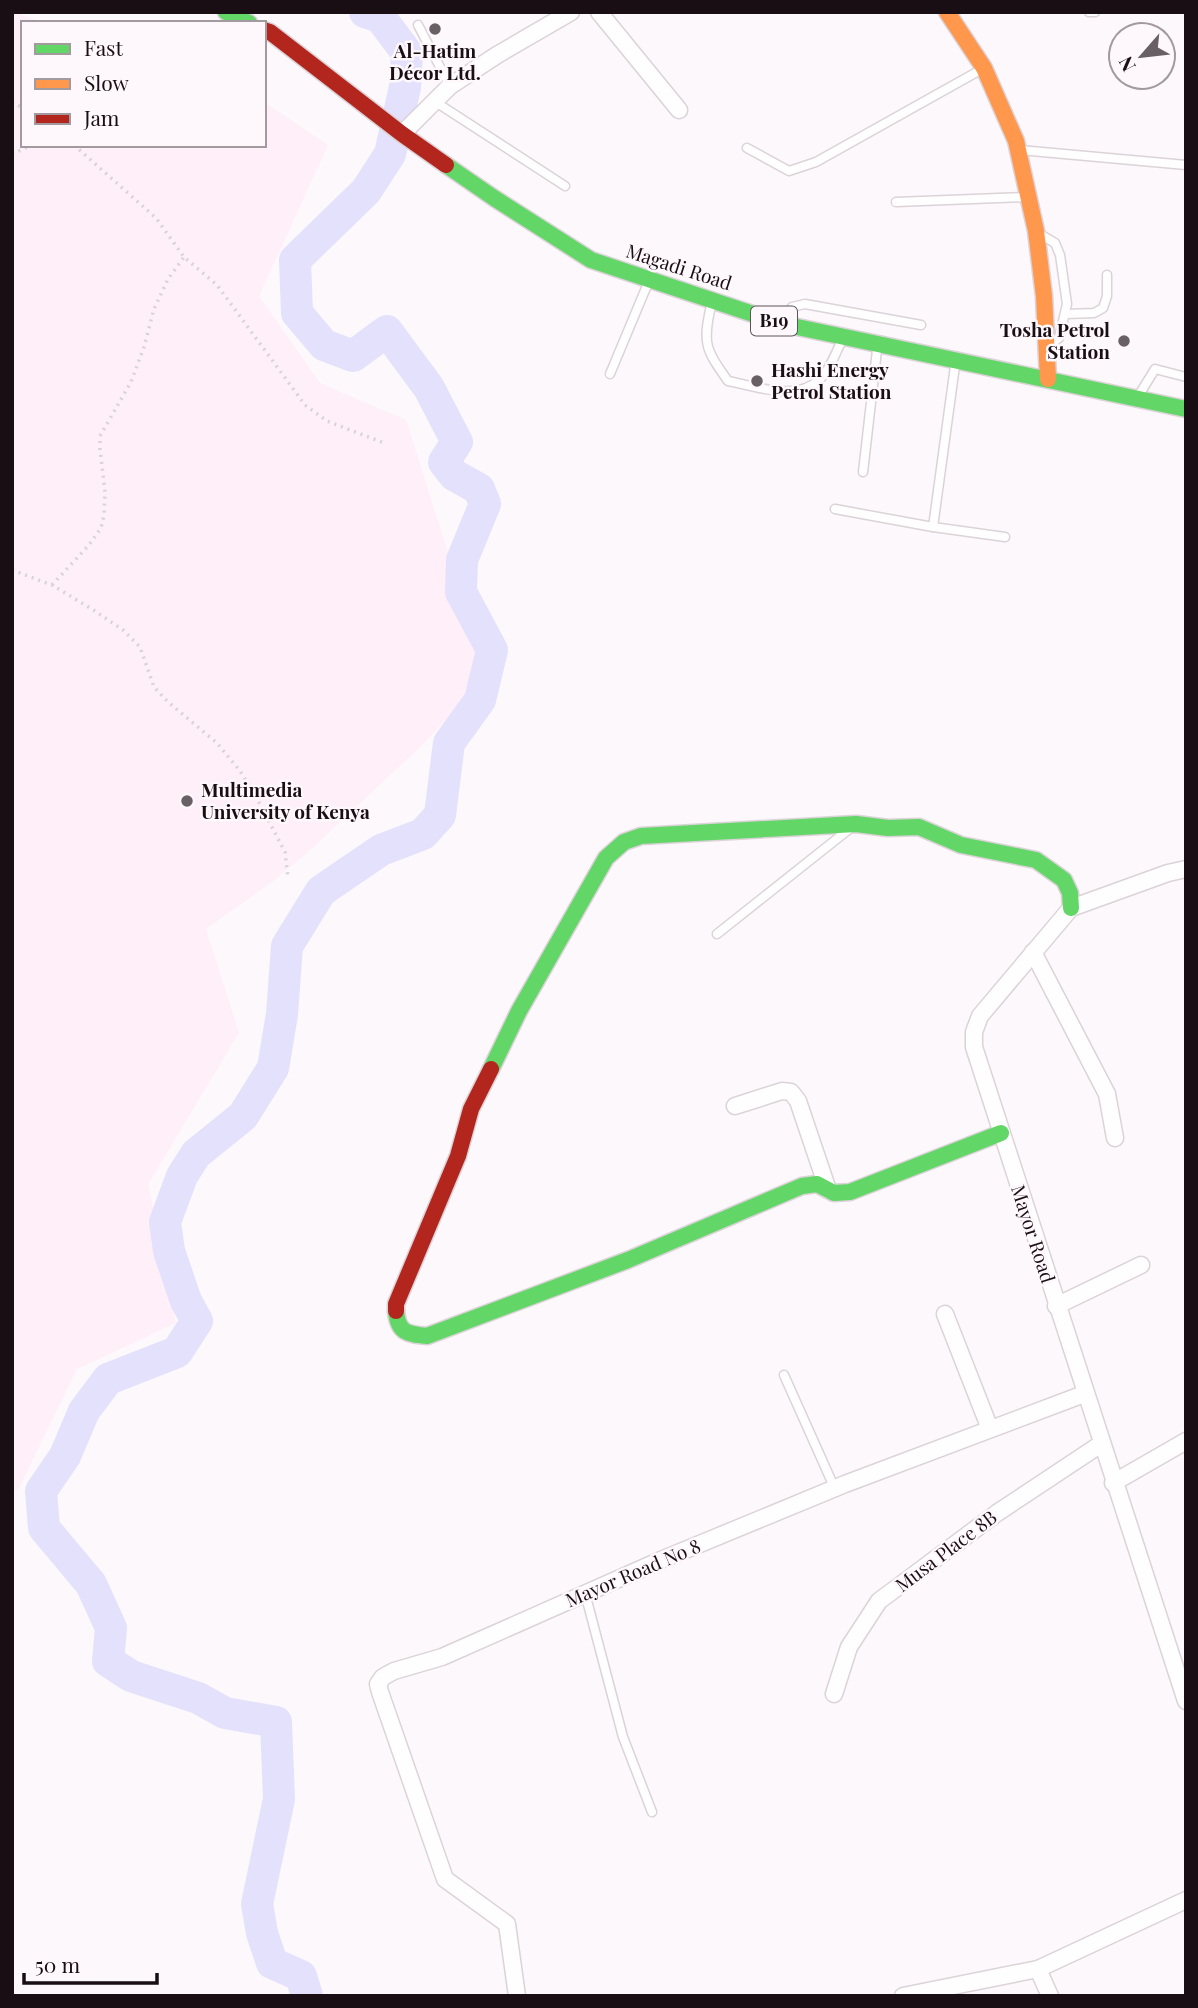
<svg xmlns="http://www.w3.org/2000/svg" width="1198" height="2008" font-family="'Playfair Display',serif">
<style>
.built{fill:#feeff8}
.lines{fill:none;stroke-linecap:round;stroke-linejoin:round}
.river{stroke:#e4e1fc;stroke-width:32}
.lane-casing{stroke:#dbd3d8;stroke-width:11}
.street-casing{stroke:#dbd3d8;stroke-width:19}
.fast-casing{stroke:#dbd3d8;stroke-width:19}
.slow-casing{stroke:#dbd3d8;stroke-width:19}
.jam-casing{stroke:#dbd3d8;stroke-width:19}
.path{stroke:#d6d4d6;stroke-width:3.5;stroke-dasharray:2 5;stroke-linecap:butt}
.lane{stroke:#fffefe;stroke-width:8}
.street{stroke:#fffefe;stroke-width:16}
.fast{stroke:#63d668;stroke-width:16}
.slow{stroke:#ff974d;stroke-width:16}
.jam{stroke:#b3261e;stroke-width:16}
.poi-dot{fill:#686065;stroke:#fef7fb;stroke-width:2.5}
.labels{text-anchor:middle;stroke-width:5;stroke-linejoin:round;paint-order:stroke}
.shield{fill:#fef7fb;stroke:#5d5459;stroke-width:2}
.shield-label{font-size:18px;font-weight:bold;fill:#180e14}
.poi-label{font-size:19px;font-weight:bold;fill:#180e14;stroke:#fef7fb;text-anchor:start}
.street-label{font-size:19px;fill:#180e14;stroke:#fef7fb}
</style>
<rect width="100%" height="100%" fill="#fdf8fb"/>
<polygon class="built" points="12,12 46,23 23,23 23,145 264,145 264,102 328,145 259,296 320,383 406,420 487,677 418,749 306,854 273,881 206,929 239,1033 148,1184 176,1323 77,1369 18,1490 12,1492"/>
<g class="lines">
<polyline class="river" points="307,1996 301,1976 272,1963 262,1933 257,1904 279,1799 276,1722 225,1713 198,1698 131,1676 108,1661 111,1628 91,1584 44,1528 41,1491 65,1456 84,1411 108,1379 177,1352 197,1321 186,1301 169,1251 165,1222 182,1176 196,1154 243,1116 273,1068 282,1014 287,946 321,891 381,850 423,834 440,815 449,743 480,700 492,650 461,592 462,560 485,504 479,489 454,475 444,462 457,442 429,388 387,331 353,356 324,345 297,313 295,260 366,191 390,154 405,87 407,53 380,17 365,12"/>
<g class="lane-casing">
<g id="lane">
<polyline points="1089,12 1095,12"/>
<polyline points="418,25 450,86"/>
<polyline points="434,101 565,186"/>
<polyline points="747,148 789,171 816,162 984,68"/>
<polyline points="1020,150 1186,165"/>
<polyline points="896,202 1026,197"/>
<polyline points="1038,233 1055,243 1060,255 1067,304 1059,338 1049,346"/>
<path d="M711,306C702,344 706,350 728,381C755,386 796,402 819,380C829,371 835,355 841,342"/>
<polyline points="1066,314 1094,313 1103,308 1107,296 1107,275"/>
<polyline points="786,318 792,307 805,304 921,325"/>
<polyline points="610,374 648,283"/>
<polyline points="1139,395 1155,369 1186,377"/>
<polyline points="863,472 877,350"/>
<polyline points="835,509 933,527 1005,537"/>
<polyline points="933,527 955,366"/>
<polyline points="717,934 848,830"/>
<polyline points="784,1375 835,1489"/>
<polyline points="585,1593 623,1737 652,1812"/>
</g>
</g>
<g class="street-casing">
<g id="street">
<polyline points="599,12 679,110"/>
<polyline points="402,134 450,86 497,55 571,12"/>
<path d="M1186,869L1168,873L1071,908L980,1016L974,1032V1047C1043,1265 1114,1483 1186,1701"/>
<polyline points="1033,952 1107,1094 1115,1138"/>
<polyline points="735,1106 782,1091 791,1092 798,1101 828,1190"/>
<polyline points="1056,1306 1141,1265"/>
<polyline points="945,1314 990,1429"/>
<polyline points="1113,1483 1186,1441"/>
<polyline points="834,1694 849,1647 879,1601 997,1513 1101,1444"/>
<polyline points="1038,1969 1050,1996"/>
<polyline points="517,1996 507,1924 445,1879 380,1692 378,1684 383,1677 394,1671 442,1657 661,1560 845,1484 1084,1394"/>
<polyline points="903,1996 1038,1969 1186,1900"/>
</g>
</g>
<g class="fast-casing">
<g id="fast">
<polyline points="226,12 249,23"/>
<polyline points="446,165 494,198 591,260 783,324 1186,409"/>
<polyline points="491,1069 519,1011 606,858 624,842 641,836 856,824 888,828 919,827 961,845 1036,860 1064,880 1070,893 1071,908"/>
<path d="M396,1311C398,1333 407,1334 427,1336L628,1260L802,1186L817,1184L834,1193L850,1192L1001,1133"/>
</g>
</g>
<g class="slow-casing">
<polyline id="slow" points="947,12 984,68 1016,141 1036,231 1044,296 1048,379"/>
</g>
<g class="jam-casing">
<g id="jam">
<polyline points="264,30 270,32 402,134 446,165"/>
<polyline points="396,1311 396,1304 458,1156 471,1109 491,1069"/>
</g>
</g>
<g class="path">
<polyline points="12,102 23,108"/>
<polyline points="74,145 156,218 184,257 217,285 305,405 327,421 384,443"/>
<polyline points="12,154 32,145"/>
<polyline points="12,570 52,585 95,611 123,630 140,647 154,687 167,701 217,743 240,771 254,793 285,852 288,878"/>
<polyline points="52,585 89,545 101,528 104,515 105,492 100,449 100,436 131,382 144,347 154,309 168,279 184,257"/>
</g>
<use href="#lane" class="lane"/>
<use href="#street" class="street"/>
<use href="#fast" class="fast"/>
<use href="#slow" class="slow"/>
<use href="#jam" class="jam"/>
</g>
<g class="poi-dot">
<circle cx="435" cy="29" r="7"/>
<circle cx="1124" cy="341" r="7"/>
<circle cx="757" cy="381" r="7"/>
<circle cx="187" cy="801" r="7"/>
</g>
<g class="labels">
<rect class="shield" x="751" y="306.5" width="46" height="29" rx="5"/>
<g class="shield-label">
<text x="774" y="327">B19</text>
</g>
<g class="poi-label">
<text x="435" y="58" text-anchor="middle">Al-Hatim<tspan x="435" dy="22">Décor Ltd.</tspan></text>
<text x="1110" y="337" text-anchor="end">Tosha Petrol<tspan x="1110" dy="22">Station</tspan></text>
<text x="771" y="377">Hashi Energy<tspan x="771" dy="22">Petrol Station</tspan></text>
<text x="201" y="797">Multimedia<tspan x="201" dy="22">University of Kenya</tspan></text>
</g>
<g class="street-label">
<text transform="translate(679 267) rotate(18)" y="7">Magadi Road</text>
<text transform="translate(1033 1234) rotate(72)" y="7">Mayor Road</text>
<text transform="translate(946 1551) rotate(-37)" y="7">Musa Place 8B</text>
<text transform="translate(633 1573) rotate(-23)" y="7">Mayor Road No 8</text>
</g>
</g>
<rect width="1198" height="2008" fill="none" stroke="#180e14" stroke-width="28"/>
<rect x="21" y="21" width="245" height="126" fill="#fef7fb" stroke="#a29a9f" stroke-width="2"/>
<rect x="35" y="44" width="35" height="10" fill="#63d668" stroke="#a29a9f" stroke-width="2"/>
<text x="84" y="56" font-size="21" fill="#180e14">Fast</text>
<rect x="35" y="79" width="35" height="10" fill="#ff974d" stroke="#a29a9f" stroke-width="2"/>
<text x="84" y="91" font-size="21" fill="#180e14">Slow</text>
<rect x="35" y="114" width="35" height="10" fill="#b3261e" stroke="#a29a9f" stroke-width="2"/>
<text x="84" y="126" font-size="21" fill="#180e14">Jam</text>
<g transform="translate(1142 56) rotate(242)"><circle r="33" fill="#fef7fb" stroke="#a29a9f" stroke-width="2"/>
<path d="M0-5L12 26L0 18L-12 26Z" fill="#686065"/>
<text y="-10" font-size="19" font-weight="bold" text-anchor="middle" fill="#180e14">N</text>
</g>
<path d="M24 1973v10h133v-10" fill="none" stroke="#180e14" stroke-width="3.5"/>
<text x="35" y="1973" font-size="21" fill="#180e14" stroke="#fef7fb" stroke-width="5" paint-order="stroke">50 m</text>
</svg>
